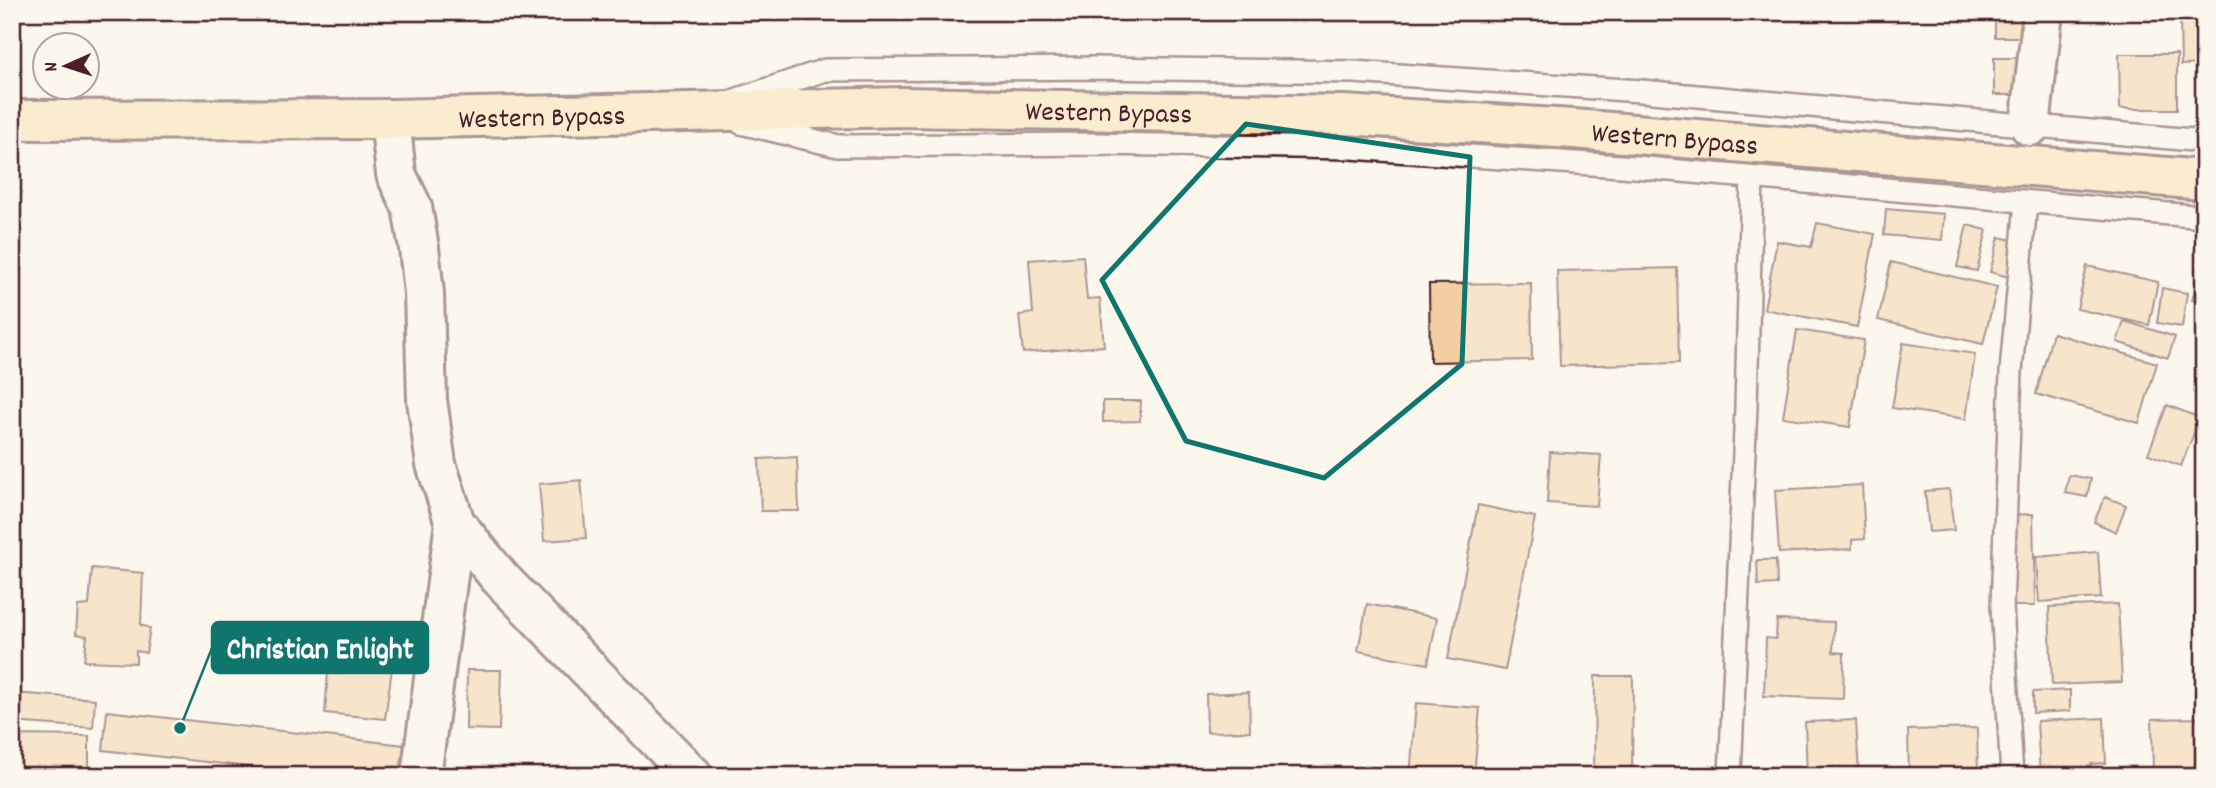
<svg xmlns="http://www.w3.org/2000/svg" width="2216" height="788" font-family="Dekko,sans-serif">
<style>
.building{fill:#f2cea2;stroke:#4a1f2b;stroke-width:2}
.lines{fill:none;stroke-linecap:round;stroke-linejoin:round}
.lane-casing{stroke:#4a1f2b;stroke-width:26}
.street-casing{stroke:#4a1f2b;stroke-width:44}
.primary-casing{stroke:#4a1f2b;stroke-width:44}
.lane{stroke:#fbf7ec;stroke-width:21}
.street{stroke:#fbf7ec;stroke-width:38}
.primary{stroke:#f9deab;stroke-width:38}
.marked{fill:none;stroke:#0f766e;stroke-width:5;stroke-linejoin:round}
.labels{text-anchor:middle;stroke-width:5;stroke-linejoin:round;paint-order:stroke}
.street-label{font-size:28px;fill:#4a1f2b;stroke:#fbf7ec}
.leader{fill:none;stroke:#0f766e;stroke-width:2.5}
.callout-dot{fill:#0f766e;stroke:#fbf7ec;stroke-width:2.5}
.callout{fill:#0f766e;stroke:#0f766e;stroke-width:2.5}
.callout-label{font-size:30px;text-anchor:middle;font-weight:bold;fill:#fff}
</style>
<rect width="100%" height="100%" fill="#fbf7ec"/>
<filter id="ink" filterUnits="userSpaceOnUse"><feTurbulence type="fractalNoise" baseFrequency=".0143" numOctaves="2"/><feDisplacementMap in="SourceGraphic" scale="14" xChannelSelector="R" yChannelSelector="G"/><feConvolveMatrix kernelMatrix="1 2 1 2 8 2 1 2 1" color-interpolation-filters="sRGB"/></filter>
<g filter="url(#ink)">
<g class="building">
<rect x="1995" y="12" width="32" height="25"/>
<polygon points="2204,17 2204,64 2181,65 2180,18"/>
<polygon points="2119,54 2177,54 2177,109 2120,109"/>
<rect x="1994" y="58" width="30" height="37"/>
<rect x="2197" y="66" width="7" height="55"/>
<polygon points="1886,209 1944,214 1942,240 1884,235"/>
<polygon points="1817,223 1875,234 1857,327 1764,309 1777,241 1811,247"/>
<polygon points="1967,225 1987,230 1977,271 1957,267"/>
<polygon points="1999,237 2017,241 2009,277 1990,272"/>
<polygon points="1083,256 1087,299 1100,298 1104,346 1023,353 1019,315 1033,313 1029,260"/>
<polygon points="1891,262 1997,287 1983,344 1878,320"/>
<polygon points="2087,266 2158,282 2149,325 2077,309"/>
<polygon points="2201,267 2204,267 2204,303 2192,300"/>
<polygon points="1677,268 1679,363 1560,366 1557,271"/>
<polygon points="1531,283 1532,360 1430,362 1429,284"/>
<polygon points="2162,288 2187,293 2182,327 2157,323"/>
<polygon points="2124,321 2175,337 2168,358 2117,342"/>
<polygon points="1797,330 1864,340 1850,427 1783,417"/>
<polygon points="2053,333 2157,363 2139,423 2036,394"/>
<polygon points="1903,343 1975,354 1966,419 1892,408"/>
<polygon points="1103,401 1141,401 1140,421 1103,422"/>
<polygon points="2167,405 2200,418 2181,466 2148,454"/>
<polygon points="1550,452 1601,455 1597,506 1547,503"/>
<polygon points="797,457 799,511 761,511 759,459"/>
<polygon points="2069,475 2091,479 2087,497 2065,493"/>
<polygon points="581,480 586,538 544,541 539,484"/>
<polygon points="1862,485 1865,539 1852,540 1852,549 1779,553 1775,490"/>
<polygon points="1949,489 1954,530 1929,532 1925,491"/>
<polygon points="2105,497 2126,505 2116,532 2094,522"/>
<polygon points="1478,505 1535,517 1505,670 1448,659"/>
<polygon points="2033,514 2035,606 2010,606 2008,515"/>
<polygon points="2098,552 2101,598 2039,602 2036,557"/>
<polygon points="1757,560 1776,560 1777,584 1758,585"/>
<polygon points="92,568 143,573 141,625 150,628 146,653 136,651 136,663 84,661 87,636 76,634 78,606 89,605"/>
<polygon points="1367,604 1437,618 1428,664 1358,651"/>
<polygon points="2118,604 2122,682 2052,685 2049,607"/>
<polygon points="1777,620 1834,622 1833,652 1844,653 1843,699 1764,696 1766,638 1776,639"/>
<polygon points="343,627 397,633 385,719 325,713 328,672 338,674"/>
<polygon points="467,670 501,670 499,730 466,729"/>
<polygon points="1595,676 1633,676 1632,773 1594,773"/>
<polygon points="2070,690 2070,711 2033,713 2033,692"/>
<polygon points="1249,692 1250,731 1207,732 1206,694"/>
<polygon points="12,693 95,699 93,728 12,722"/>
<polygon points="1416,703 1480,708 1474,776 1410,776"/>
<polygon points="107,711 404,745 400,776 326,776 103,750"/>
<polygon points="2104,718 2106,763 2091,764 2091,776 2040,776 2037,721"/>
<polygon points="2204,718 2204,759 2197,759 2197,776 2153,776 2152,719"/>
<polygon points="1856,720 1859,776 1807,776 1805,722"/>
<polygon points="1977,728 1978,776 1909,776 1908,730"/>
<polygon points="12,735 89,736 89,776 12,776"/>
</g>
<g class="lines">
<g class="lane-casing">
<g id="lane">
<polyline points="735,100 825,70 1097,68 1353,72 1641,91 2204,141"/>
<polyline points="741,123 838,146 1097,144 1350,148 1635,167 2204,217"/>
<polyline points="1730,776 1746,407 1752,178"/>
<polyline points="2012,776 2002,606 2011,372 2026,202"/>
</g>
</g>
<g class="street-casing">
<g id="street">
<polyline points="390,119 396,174 412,207 419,248 424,293 427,400 436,464 455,523 500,578 693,776"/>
<polyline points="2030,126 2043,12"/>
<polyline points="421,776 455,523"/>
</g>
</g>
<g class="primary-casing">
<g id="primary">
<path id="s1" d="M12,120L390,119L904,107L1344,115L1574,129L2204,180"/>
</g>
</g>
<use href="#lane" class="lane"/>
<use href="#street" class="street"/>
<use href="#primary" class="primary"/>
</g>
</g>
<path d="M0 0H2216V788H0ZM1246,124L1470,157L1462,364L1324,478L1186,441L1102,280Z" fill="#fbf7ec" fill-opacity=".55" fill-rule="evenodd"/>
<path class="marked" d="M1246,124L1470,157L1462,364L1324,478L1186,441L1102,280Z"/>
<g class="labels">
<g class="street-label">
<text dy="10" stroke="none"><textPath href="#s1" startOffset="1097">Western Bypass</textPath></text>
<text dy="10" stroke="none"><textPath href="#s1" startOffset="530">Western Bypass</textPath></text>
<text dy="10" stroke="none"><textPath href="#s1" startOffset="1664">Western Bypass</textPath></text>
</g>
</g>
<path class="leader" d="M180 728L212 648"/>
<circle class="callout-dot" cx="180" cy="728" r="7"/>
<rect class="callout" x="212" y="622" width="216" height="51" rx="7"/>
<g class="callout-label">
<text x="320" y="658">Christian Enlight</text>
</g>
<rect width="2216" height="788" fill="none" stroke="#fbf7ec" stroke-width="42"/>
<rect x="21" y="21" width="2174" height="746" fill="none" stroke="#4a1f2b" stroke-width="2.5" filter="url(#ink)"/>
<g transform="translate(66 66) rotate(267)"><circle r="33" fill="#fbf7ec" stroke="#b4a19f" stroke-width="2"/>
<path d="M0-5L12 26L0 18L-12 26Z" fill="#4a1f2b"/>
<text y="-10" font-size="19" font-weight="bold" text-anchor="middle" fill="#4a1f2b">N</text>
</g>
</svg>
